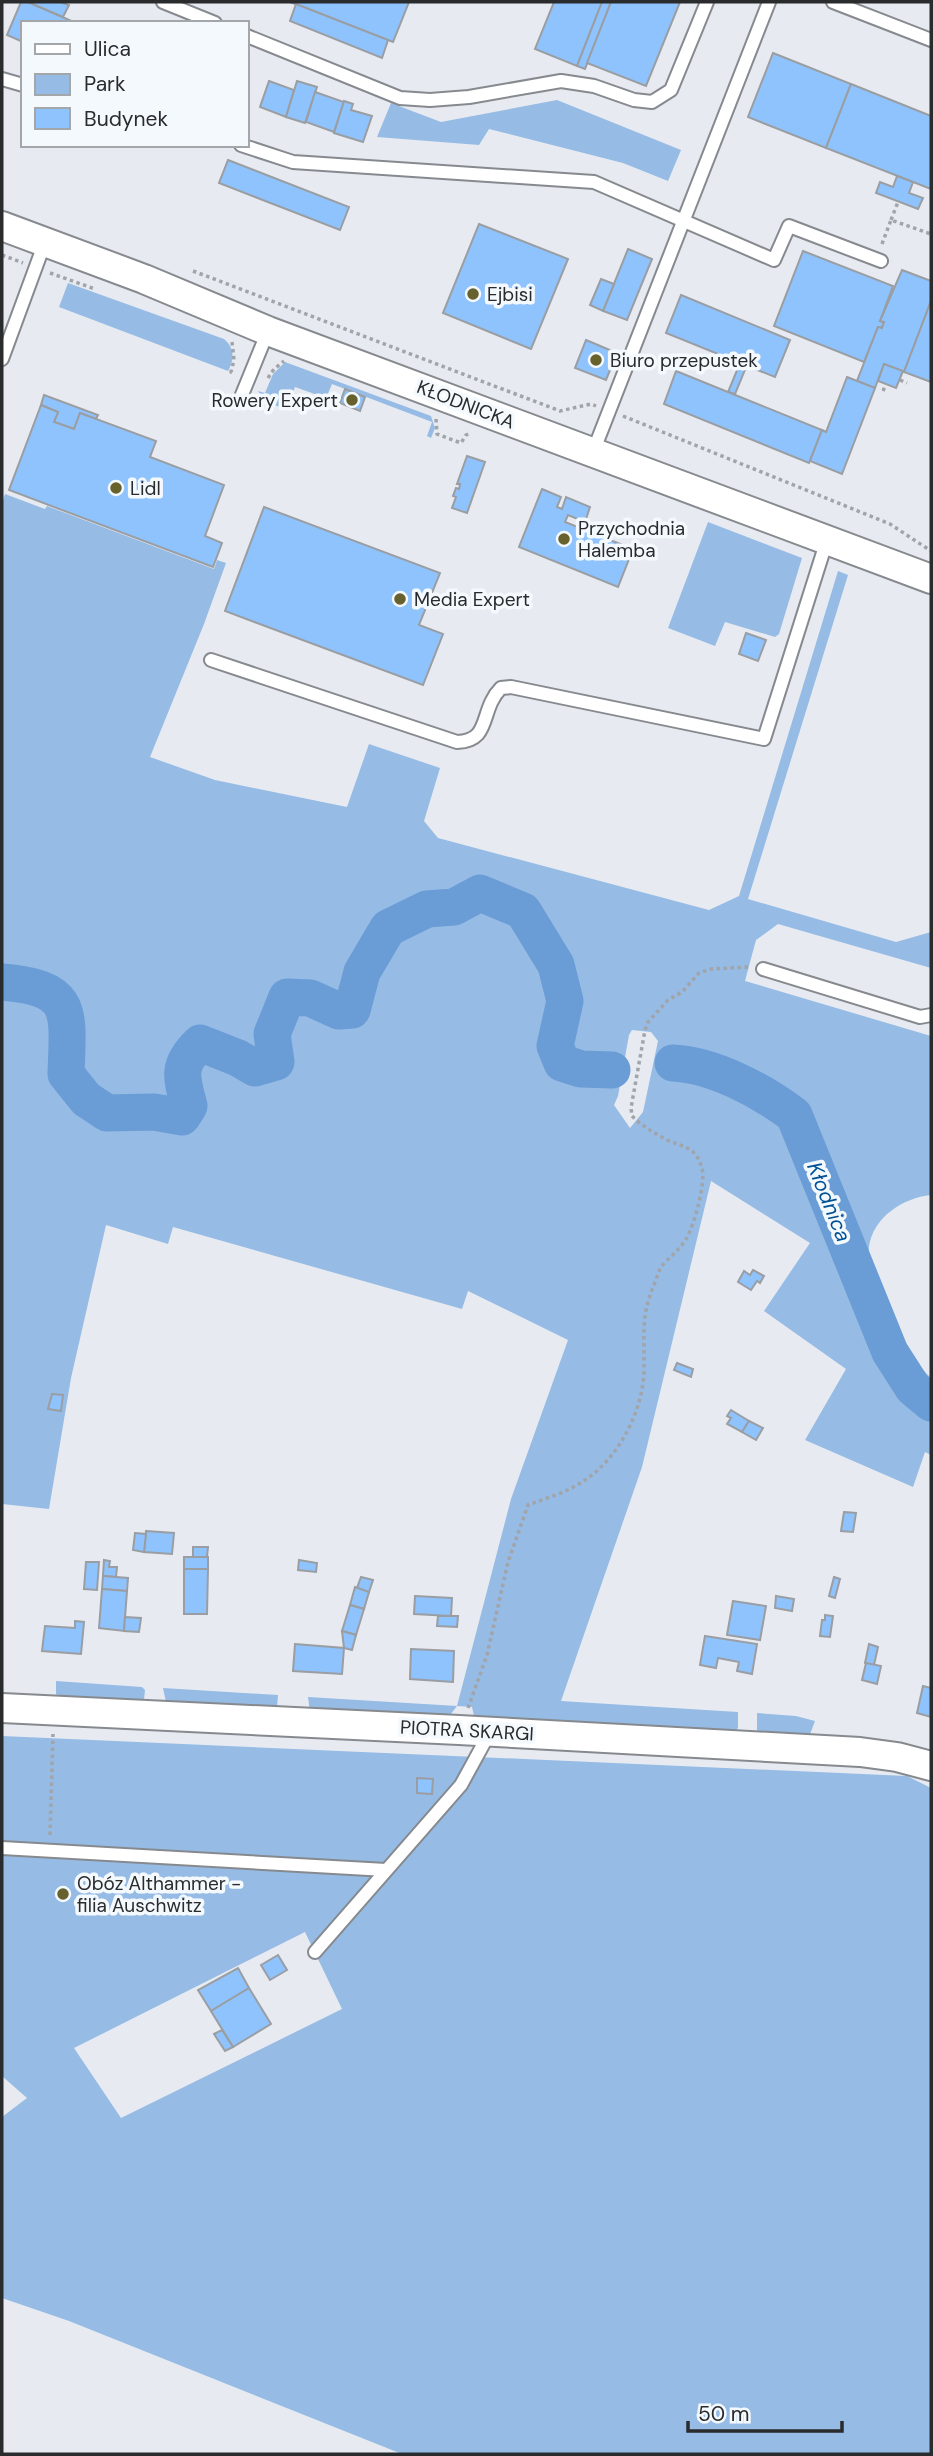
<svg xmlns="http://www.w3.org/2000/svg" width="933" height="2456" font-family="'DM Sans',sans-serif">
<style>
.green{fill:#96bbe5;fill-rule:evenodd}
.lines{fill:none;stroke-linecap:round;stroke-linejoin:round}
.river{stroke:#6a9cd5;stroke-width:37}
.building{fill:#8fc3fd;stroke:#9a9ea3;stroke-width:2}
.service-casing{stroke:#868a8f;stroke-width:16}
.tertiary-casing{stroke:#868a8f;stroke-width:32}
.path{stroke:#a1a4a9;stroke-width:3.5;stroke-dasharray:3.5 3.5;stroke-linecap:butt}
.service{stroke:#fff;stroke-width:12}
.tertiary{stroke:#fff;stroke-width:28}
.poi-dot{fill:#67612d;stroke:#f4f9fe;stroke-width:2.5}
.labels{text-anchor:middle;stroke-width:7;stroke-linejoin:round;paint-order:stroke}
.poi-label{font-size:19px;fill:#292b2d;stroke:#f4f9fe;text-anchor:start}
.street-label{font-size:19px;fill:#292b2d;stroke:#f4f9fe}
.water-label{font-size:21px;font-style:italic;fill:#025195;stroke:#f4f9fe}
</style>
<rect width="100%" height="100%" fill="#e7ebf1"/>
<g class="green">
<polygon points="557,100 681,150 668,181 623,163 489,129 479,145 377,137 391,103 441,122"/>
<path d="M68,283L224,339C235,348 234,360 228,371L59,307Z"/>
<polygon points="285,362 431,416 435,428 431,438 427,436 432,422 332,384 326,398 295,387 286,410 264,400 258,391 265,393 273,374"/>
<path d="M5,494L45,509L47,506L214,569L217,560L226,563L204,624L150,757L215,780L347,807L369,744L440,768L424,821L438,838L709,910L739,896L838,571L848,575L748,899L896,942L931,932V968L778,924L756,940L745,981L931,1036V1195C903,1198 873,1217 869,1247C867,1262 887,1317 894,1331C904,1349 917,1364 931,1378V1455L925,1452L913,1487L805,1440L846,1369L764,1311L810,1243L711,1181L642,1467L561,1701L738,1712V1728L734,1733L479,1722L474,1716L472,1707L457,1706L447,1719L310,1712L308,1697L457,1706L511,1499L568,1340L468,1291L462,1309L173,1227L168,1244L106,1225L71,1378L49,1509L2,1504V503ZM632,1030L651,1032L658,1041L643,1112L630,1128L614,1105L618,1096L629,1035Z"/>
<polygon points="708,522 802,558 779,634 775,637 725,622 715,646 668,628"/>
<polygon points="56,1681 142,1687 145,1690 144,1700 137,1703 61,1698 56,1694"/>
<polygon points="163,1688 278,1695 277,1708 171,1704 166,1702"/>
<polygon points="757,1713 796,1716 815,1721 809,1737 757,1733"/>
<path d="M2,1736L907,1776L931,1788V2454H402L69,2321L2,2298V2117L27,2098L2,2076ZM305,1932L342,2009L121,2118L74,2048Z"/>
</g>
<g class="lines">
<g class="river">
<path d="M2,982C75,988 68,1011 66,1074L86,1099L107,1113L154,1112L182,1117L189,1106C181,1076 177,1065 200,1043L238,1058L255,1068L276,1062L272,1034L287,997L310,998L339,1011L352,1010L362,972L388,928L427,909L454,907L480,893L523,911L556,965L565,1001L555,1046L562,1063L581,1069L612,1070"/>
<path d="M673,1063C714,1065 762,1091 794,1115L890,1352L913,1388L931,1403"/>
</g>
</g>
<g class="building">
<polygon points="21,2 28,2 76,23 23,23 23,42 7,35"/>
<polygon points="28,2 60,2 69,5 63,17"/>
<polygon points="290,2 409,2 393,42"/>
<polygon points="554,2 602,2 577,66 535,49"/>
<polygon points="602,2 611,2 585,69 577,66"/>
<polygon points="611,2 680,2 646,86 587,63"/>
<polygon points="296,4 388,40 382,58 290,21"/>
<polygon points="773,53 851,84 826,148 748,117"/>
<polygon points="269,81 294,90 286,117 260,107"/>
<polygon points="297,81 317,87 305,123 286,117"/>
<polygon points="851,84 931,116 931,189 826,148"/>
<polygon points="315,92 344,102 334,132 306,122"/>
<polygon points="344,101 353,104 351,110 372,116 363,142 334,133"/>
<polygon points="228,160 349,207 340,230 219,183"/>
<polygon points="897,176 913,182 909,193 923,198 918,209 876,193 880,182 893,187"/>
<polygon points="479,224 568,259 531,349 443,313"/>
<polygon points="628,249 652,259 627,320 603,311"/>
<polygon points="803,251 893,286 880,321 884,322 882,328 878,327 864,362 774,326"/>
<polygon points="902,270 931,281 931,301 904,372 884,364 875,388 857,381 878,327 882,328 884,322 880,321"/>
<polygon points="601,279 614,284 603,311 590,305"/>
<polygon points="681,295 790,340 775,377 666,333"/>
<polygon points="931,301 931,382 904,372"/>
<polygon points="586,340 617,353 606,380 575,368"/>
<polygon points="740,363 747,365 735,394 728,392"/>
<polygon points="884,364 903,371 896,388 878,381"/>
<polygon points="676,371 822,430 809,463 664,404"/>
<polygon points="847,377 875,388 842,474 810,461 822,430 826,432"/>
<polygon points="345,389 365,397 360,411 340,403"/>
<polygon points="44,395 98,415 96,419 80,413 74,429 54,422 58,412 41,405"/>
<polygon points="41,405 58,412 54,422 74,429 80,413 156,441 150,457 224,485 205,536 222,543 213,567 9,490"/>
<polygon points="467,456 485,462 467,513 452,508 456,497 453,496 456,488 459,489 460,484 457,484"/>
<polygon points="542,489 561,497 557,507 562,509 566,497 590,507 585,522 568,515 565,522 633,549 618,587 519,547"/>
<polygon points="264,507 440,573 419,625 443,634 423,685 225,611"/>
<polygon points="746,633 766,640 758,661 739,654"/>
<polygon points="753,1270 764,1276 760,1283 757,1281 751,1290 738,1282 744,1271 750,1275"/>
<polygon points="677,1363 693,1369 691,1377 674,1370"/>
<polygon points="52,1394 63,1395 61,1411 48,1409"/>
<polygon points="731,1410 749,1421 742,1432 727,1424 731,1418 727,1416"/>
<polygon points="749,1421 763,1428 756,1440 742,1432"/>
<polygon points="844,1512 856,1513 853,1532 841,1531"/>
<polygon points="146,1531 174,1533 172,1554 144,1552"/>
<polygon points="135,1533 146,1534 144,1552 133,1550"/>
<polygon points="193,1547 208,1547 207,1557 193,1557"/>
<rect x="184" y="1557" width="24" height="12"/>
<polygon points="104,1560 110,1561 109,1567 117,1567 116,1577 103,1576"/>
<polygon points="299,1560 317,1563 316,1572 298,1570"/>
<polygon points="86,1562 99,1562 97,1590 84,1589"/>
<polygon points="184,1569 208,1569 207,1614 184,1614"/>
<polygon points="103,1576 128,1578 127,1591 102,1589"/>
<polygon points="361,1577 373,1580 369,1592 357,1588"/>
<polygon points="834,1577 840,1579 835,1598 829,1596"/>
<polygon points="355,1587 369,1592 364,1609 350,1605"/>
<polygon points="102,1589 127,1591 124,1631 99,1628"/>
<polygon points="415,1596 452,1598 451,1616 414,1614"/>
<polygon points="776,1596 794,1599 792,1611 775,1608"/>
<polygon points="733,1601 766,1606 760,1640 727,1635"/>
<polygon points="350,1605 364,1609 356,1635 342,1631"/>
<polygon points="825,1615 833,1616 830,1637 820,1636 822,1620 825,1620"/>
<polygon points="438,1616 458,1616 457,1627 437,1626"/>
<polygon points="125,1617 141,1618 139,1632 124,1631"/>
<polygon points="75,1621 84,1622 81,1654 42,1651 45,1626 75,1628"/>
<polygon points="342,1631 356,1635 352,1650 344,1648"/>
<polygon points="705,1636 757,1644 752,1674 737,1671 739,1662 718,1658 716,1668 700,1665"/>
<polygon points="295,1644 344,1648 342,1674 293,1671"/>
<polygon points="869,1644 878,1647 874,1665 865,1663"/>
<polygon points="411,1649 454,1651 453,1682 410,1679"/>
<polygon points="866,1663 881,1666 877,1684 862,1680"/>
<polygon points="923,1686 931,1688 931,1717 917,1713"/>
<polygon points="417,1778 433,1779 432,1794 417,1793"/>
<polygon points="278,1955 287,1970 270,1980 261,1965"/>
<polygon points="238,1968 249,1988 211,2011 198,1990"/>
<polygon points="249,1988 271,2024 233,2047 211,2011"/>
<polygon points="222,2030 233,2047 225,2051 214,2034"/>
</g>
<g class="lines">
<g class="service-casing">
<g id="service">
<polyline points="163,2 215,23"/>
<polyline points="833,2 931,40"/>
<polyline points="247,36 400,98 430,100 469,97 561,81 594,86 634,100 652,102 671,90 707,2"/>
<polyline points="2,79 23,85"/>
<polyline points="241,145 293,162 594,182 774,260 789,226 881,261"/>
<polyline points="2,359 45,242"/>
<polyline points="239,402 268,331"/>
<polyline points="593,452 769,2"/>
<path d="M211,660L457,742C492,741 479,710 501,688L511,687L764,739L827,540"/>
<polyline points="763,969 920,1017 931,1015"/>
<polyline points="2,1848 386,1870"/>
<polyline points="315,1952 461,1785 490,1732"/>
</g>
</g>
<g class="tertiary-casing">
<g id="tertiary">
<polyline points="2,226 144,279 268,331 931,579"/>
<polyline points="2,1708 459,1730 860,1752 897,1757 931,1766"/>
</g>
</g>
<g class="path">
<polyline points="891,220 898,202"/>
<polyline points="882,244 891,220 931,234"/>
<polyline points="2,255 23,263"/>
<polyline points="193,271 560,411 591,404 596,406"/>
<polyline points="50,273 95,289"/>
<polyline points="232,342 234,360 231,372 235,373"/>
<polyline points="268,378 274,369 284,361"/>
<polyline points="900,380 907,383"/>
<polyline points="883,391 886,384"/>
<polyline points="623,416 890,524 931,551"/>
<polyline points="436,419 437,434 461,443 466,435 471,433"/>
<path d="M468,1708L487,1655L508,1562L528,1505C544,1499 562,1494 577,1485C616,1464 643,1413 644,1370C645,1337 640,1320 653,1287C656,1281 658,1273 661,1267C667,1259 679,1251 686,1239C694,1226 706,1183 702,1168C695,1145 683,1148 667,1140C654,1133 642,1126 632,1116L631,1108L645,1030L648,1022L668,1000L682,992L699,973L711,969L749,967"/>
<polyline points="50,1835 53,1734"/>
</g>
<use href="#service" class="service"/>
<use href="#tertiary" class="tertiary"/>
</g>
<g class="poi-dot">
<circle cx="473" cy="294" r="7"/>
<circle cx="596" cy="360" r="7"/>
<circle cx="352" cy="400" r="7"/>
<circle cx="116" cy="488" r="7"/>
<circle cx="564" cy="539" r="7"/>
<circle cx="400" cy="599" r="7"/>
<circle cx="63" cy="1894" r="7"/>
</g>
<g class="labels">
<g class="poi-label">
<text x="487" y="301">Ejbisi</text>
<text x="610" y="367">Biuro przepustek</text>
<text x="338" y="407" text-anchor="end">Rowery Expert</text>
<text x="130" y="495">Lidl</text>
<text x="578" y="535">Przychodnia<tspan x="578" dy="22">Halemba</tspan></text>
<text x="414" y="606">Media Expert</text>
<text x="77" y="1890">Obóz Althammer -<tspan x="77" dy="22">filia Auschwitz</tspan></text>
</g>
<g class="street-label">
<text transform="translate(466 404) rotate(21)" y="7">KŁODNICKA</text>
<text transform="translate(467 1730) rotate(3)" y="7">PIOTRA SKARGI</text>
</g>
<g class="water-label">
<text transform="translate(829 1202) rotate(68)" y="7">Kłodnica</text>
</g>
</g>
<rect width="933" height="2456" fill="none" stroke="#292b2d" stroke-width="7"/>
<rect x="21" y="21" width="228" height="126" fill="#f4f9fe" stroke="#a3a7aa" stroke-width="2"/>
<rect x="35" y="44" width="35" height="10" fill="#ffffff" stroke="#a3a7aa" stroke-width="2"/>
<text x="84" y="56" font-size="21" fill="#292b2d">Ulica</text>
<rect x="35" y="74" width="35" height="21" fill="#96bbe5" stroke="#a3a7aa" stroke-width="2"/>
<text x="84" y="91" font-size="21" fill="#292b2d">Park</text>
<rect x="35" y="108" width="35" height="21" fill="#8fc3fd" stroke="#a3a7aa" stroke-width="2"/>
<text x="84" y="126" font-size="21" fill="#292b2d">Budynek</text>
<path d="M688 2421v10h154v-10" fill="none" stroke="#292b2d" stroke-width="3.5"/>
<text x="698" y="2421" font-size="21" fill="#292b2d" stroke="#f4f9fe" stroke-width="5" paint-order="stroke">50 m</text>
</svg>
